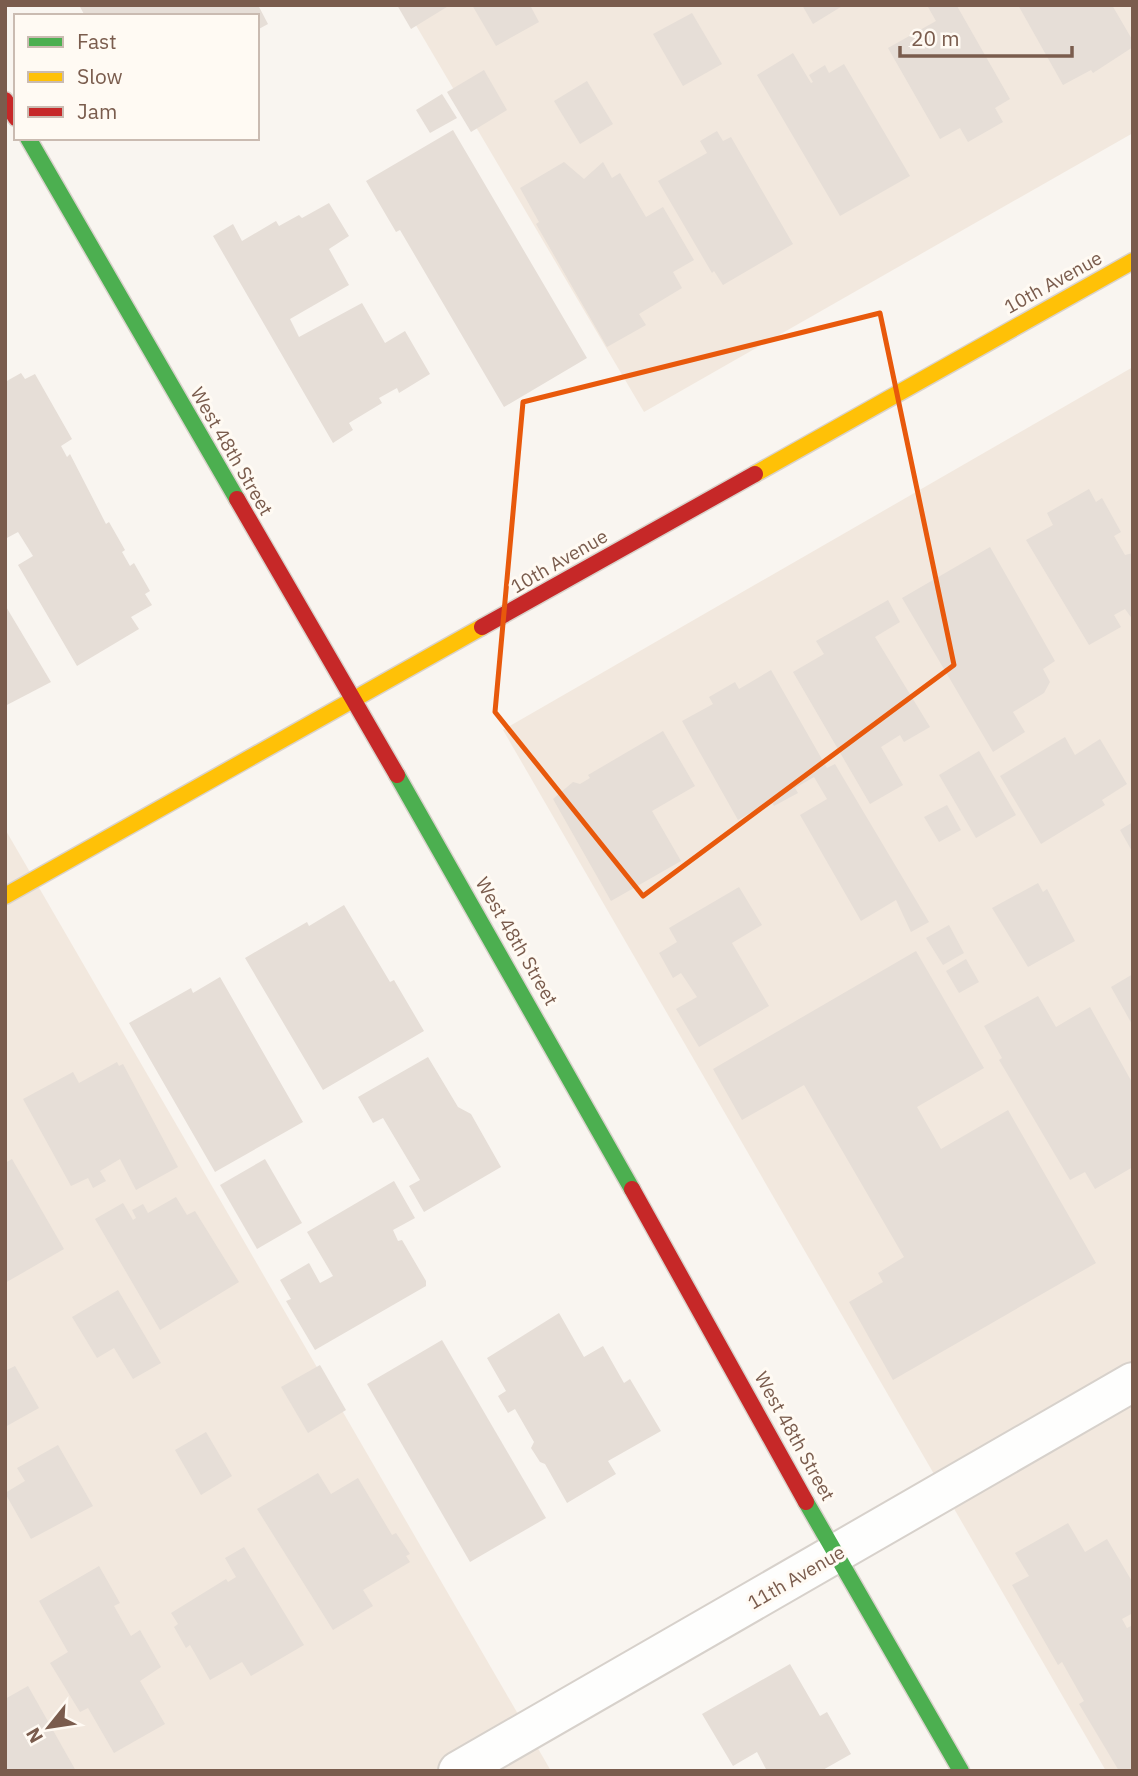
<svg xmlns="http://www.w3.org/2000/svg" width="1138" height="1776" font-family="'IBM Plex Sans',sans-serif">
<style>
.residential{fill:#f2e8de}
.building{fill:#e6ded7}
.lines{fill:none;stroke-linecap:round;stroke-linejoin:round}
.street-casing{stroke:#d7d1cb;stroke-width:42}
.fast-casing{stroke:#d9d2cb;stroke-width:19}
.slow-casing{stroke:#d9d2cb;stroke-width:19}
.jam-casing{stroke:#d9d2cb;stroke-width:19}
.street{stroke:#fefefd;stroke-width:38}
.fast{stroke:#4caf50;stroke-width:16}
.slow{stroke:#ffc107;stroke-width:16}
.jam{stroke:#c62828;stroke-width:16}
.marked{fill:none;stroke:#e8590c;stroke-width:5;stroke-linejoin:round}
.labels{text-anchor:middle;stroke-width:6;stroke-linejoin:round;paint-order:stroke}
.street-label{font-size:19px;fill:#7a5c4d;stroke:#fffaf3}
</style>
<rect width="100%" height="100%" fill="#f9f5f0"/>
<g class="residential">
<polygon points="404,5 1133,5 1133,133 644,412"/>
<polygon points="1133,367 1133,1771 1106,1771 503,730"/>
<polygon points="5,829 551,1771 5,1771"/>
</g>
<g class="building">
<polygon points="79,5 258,5 268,24 257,30 257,16 85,16"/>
<polygon points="397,5 450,5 411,29"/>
<polygon points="472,5 530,5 539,22 496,46"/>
<polygon points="802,5 844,5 813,24"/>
<polygon points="932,5 957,6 1010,99 995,108 1003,122 968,142 960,128 940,139 888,48 936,21 928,7"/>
<polygon points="1018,5 1112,5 1133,41 1133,47 1093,73 1091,70 1063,85"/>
<polygon points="692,13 722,64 683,86 653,34"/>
<polygon points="793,53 811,83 813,82 809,75 825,65 829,73 844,64 910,176 840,216 757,75"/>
<polygon points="484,70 507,110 471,132 447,92"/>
<polygon points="587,81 613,124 580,144 554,101"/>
<polygon points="442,94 457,118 430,133 416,110"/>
<polygon points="453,130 587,358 504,407 400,230 396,232 366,181"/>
<polygon points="717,131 723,141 731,137 793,244 723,285 714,271 712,273 658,181 707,153 700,141"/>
<polygon points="564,162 584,179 603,162 612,178 620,173 646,217 663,207 694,260 673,272 682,288 639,314 646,325 607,347 536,224 539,222 520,188"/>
<polygon points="329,203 349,236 329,249 349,285 290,319 299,337 362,303 385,343 405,331 430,374 399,393 397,388 379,398 382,403 349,423 353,430 333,443 213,236 233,224 242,241 276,221 279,226 299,215 302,218"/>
<polygon points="21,373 25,379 35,374 72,439 61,446 67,457 70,454 106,524 109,522 125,550 122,552 130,566 134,563 150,591 145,594 152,605 131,617 139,629 77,666 18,565 33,556 18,532 5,539 5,382"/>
<polygon points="1089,489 1096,502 1102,498 1121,532 1114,536 1125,555 1133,553 1133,620 1125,609 1114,615 1121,627 1089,645 1026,540 1053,525 1047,513"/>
<polygon points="990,547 1055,661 1043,669 1050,682 1044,693 1013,712 1025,732 993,752 902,598"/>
<polygon points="888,600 900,622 875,637 930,727 904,742 900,735 881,747 903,785 870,804 793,672 824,654 816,641"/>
<polygon points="5,605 51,682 5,706"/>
<polygon points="771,670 827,768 835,764 929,922 911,932 896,900 861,921 800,815 827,799 814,777 795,788 798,793 774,806 771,801 738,820 682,721 713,704 709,697 735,682 739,689"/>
<polygon points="663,731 695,786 652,811 681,861 611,901 553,799 573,782 580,784 590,778 588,775"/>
<polygon points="1065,737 1075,755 1100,739 1127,784 1102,800 1105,805 1041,844 1000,776"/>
<polygon points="979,751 1016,815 976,838 939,775"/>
<polygon points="947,805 961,830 939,842 924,817"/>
<polygon points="1133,822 1133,853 1120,830"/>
<polygon points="1038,883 1043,892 1047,889 1075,941 1028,967 992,908"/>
<polygon points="739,887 762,925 732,943 769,1006 699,1047 676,1009 697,997 681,973 673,978 659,953 677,942 669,928"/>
<polygon points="344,905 390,982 394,980 424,1031 323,1090 245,958 307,922 309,926"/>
<polygon points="949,925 964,953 943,965 926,938"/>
<polygon points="916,951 984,1068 917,1107 941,1149 1008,1110 1096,1263 893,1380 849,1302 883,1282 878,1273 904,1257 804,1085 742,1120 713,1069"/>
<polygon points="966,959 979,982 959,993 946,971"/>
<polygon points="1133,974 1133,1026 1111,987"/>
<polygon points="220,977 303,1122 215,1172 129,1023 191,988 193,993"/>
<polygon points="1038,996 1056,1027 1090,1007 1133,1084 1133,1167 1095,1189 1085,1172 1070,1180 999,1060 1002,1058 984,1026"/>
<polygon points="428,1057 458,1107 471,1114 501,1167 424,1212 409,1186 420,1180 383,1118 373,1123 358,1097"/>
<polygon points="117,1062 119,1066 123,1064 178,1167 136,1190 120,1159 100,1171 106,1181 93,1188 88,1178 71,1186 23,1099 73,1072 79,1083"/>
<polygon points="12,1159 64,1249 5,1283 5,1163"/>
<polygon points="265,1159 302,1223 257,1249 220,1185"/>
<polygon points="394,1181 415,1218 393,1230 398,1241 402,1240 426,1281 426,1286 315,1350 286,1301 291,1299 280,1280 309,1263 320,1283 333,1276 307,1232"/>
<polygon points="176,1197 187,1215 195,1211 239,1282 160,1330 95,1219 123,1203 133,1220 136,1218 132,1210 143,1204 148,1213"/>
<polygon points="118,1290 161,1363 133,1379 114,1348 97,1358 72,1317"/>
<polygon points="559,1313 584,1357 603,1346 624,1383 630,1379 661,1431 608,1461 616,1474 567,1503 545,1464 540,1462 531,1448 534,1442 515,1409 508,1413 498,1396 506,1391 487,1358"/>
<polygon points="442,1340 546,1518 470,1562 367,1384"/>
<polygon points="320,1365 346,1410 308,1433 281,1387"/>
<polygon points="15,1366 39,1408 5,1427 5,1371"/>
<polygon points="206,1432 232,1476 201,1495 175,1450"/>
<polygon points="58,1445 93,1506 31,1539 5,1493 25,1481 17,1468"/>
<polygon points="318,1473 331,1494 358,1478 392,1535 396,1533 410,1554 406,1556 410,1562 363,1590 373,1606 333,1630 257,1509"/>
<polygon points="1068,1523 1085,1552 1107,1539 1133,1583 1133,1613 1122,1619 1127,1628 1131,1626 1133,1630 1133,1771 1119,1771 1079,1704 1084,1701 1062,1662 1058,1665 1012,1585 1029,1576 1015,1553"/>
<polygon points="244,1547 304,1645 251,1676 242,1662 210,1680 190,1645 186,1648 174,1627 178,1624 171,1613 226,1579 228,1582 236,1577 225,1558"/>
<polygon points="99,1566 120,1603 114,1606 131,1636 140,1630 161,1667 140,1681 165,1724 114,1753 88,1708 80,1712 50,1663 68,1652 39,1601"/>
<polygon points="790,1664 820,1716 827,1712 851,1754 821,1771 767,1771 757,1752 733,1766 702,1714"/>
<polygon points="28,1686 76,1771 5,1771 5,1699"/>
</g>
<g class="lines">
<g class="street-casing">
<polyline id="street" points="458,1771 1133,1382"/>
</g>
<g class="fast-casing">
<g id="fast">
<polyline points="28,138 237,499"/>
<polyline points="397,775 632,1189"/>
<polyline points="806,1502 961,1771"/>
</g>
</g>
<g class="slow-casing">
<g id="slow">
<polyline points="755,474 1133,261"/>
<polyline points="5,896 482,627"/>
</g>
</g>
<g class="jam-casing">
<g id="jam">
<polyline points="5,100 16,118"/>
<polyline points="237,499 397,775"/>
<polyline points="482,627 755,474"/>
<polyline points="632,1189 806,1502"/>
</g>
</g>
<use href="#street" class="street"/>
<use href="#fast" class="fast"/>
<use href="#slow" class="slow"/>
<use href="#jam" class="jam"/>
</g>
<path class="marked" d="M880,313L954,665L643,896L495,712L523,402Z"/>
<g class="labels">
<g class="street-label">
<text transform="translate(1053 282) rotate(-29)" y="7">10th Avenue</text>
<text transform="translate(232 451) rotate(60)" y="7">West 48th Street</text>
<text transform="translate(559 561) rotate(-30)" y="7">10th Avenue</text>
<text transform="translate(517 941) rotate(60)" y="7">West 48th Street</text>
<text transform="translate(795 1436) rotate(61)" y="7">West 48th Street</text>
<text transform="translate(796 1577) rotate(-30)" y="7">11th Avenue</text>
</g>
</g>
<rect width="1138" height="1776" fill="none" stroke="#7a5c4d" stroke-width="14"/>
<rect x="14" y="14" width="245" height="126" fill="#fffaf3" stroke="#cabbb1" stroke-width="2"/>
<rect x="28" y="37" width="35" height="10" fill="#4caf50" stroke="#cabbb1" stroke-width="2"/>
<text x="77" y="49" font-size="21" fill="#7a5c4d">Fast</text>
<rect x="28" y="72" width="35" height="10" fill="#ffc107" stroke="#cabbb1" stroke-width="2"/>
<text x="77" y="84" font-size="21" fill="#7a5c4d">Slow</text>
<rect x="28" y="107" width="35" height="10" fill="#c62828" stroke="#cabbb1" stroke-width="2"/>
<text x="77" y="119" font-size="21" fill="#7a5c4d">Jam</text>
<g transform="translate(49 1727) rotate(240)" stroke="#fffaf3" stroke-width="5" paint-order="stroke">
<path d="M0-5L12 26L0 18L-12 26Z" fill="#7a5c4d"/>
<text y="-10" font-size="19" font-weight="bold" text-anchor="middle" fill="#7a5c4d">N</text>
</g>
<path d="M900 46v10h172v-10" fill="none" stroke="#7a5c4d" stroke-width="3.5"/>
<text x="911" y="46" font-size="21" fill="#7a5c4d" stroke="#fffaf3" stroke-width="5" paint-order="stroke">20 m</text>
</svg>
